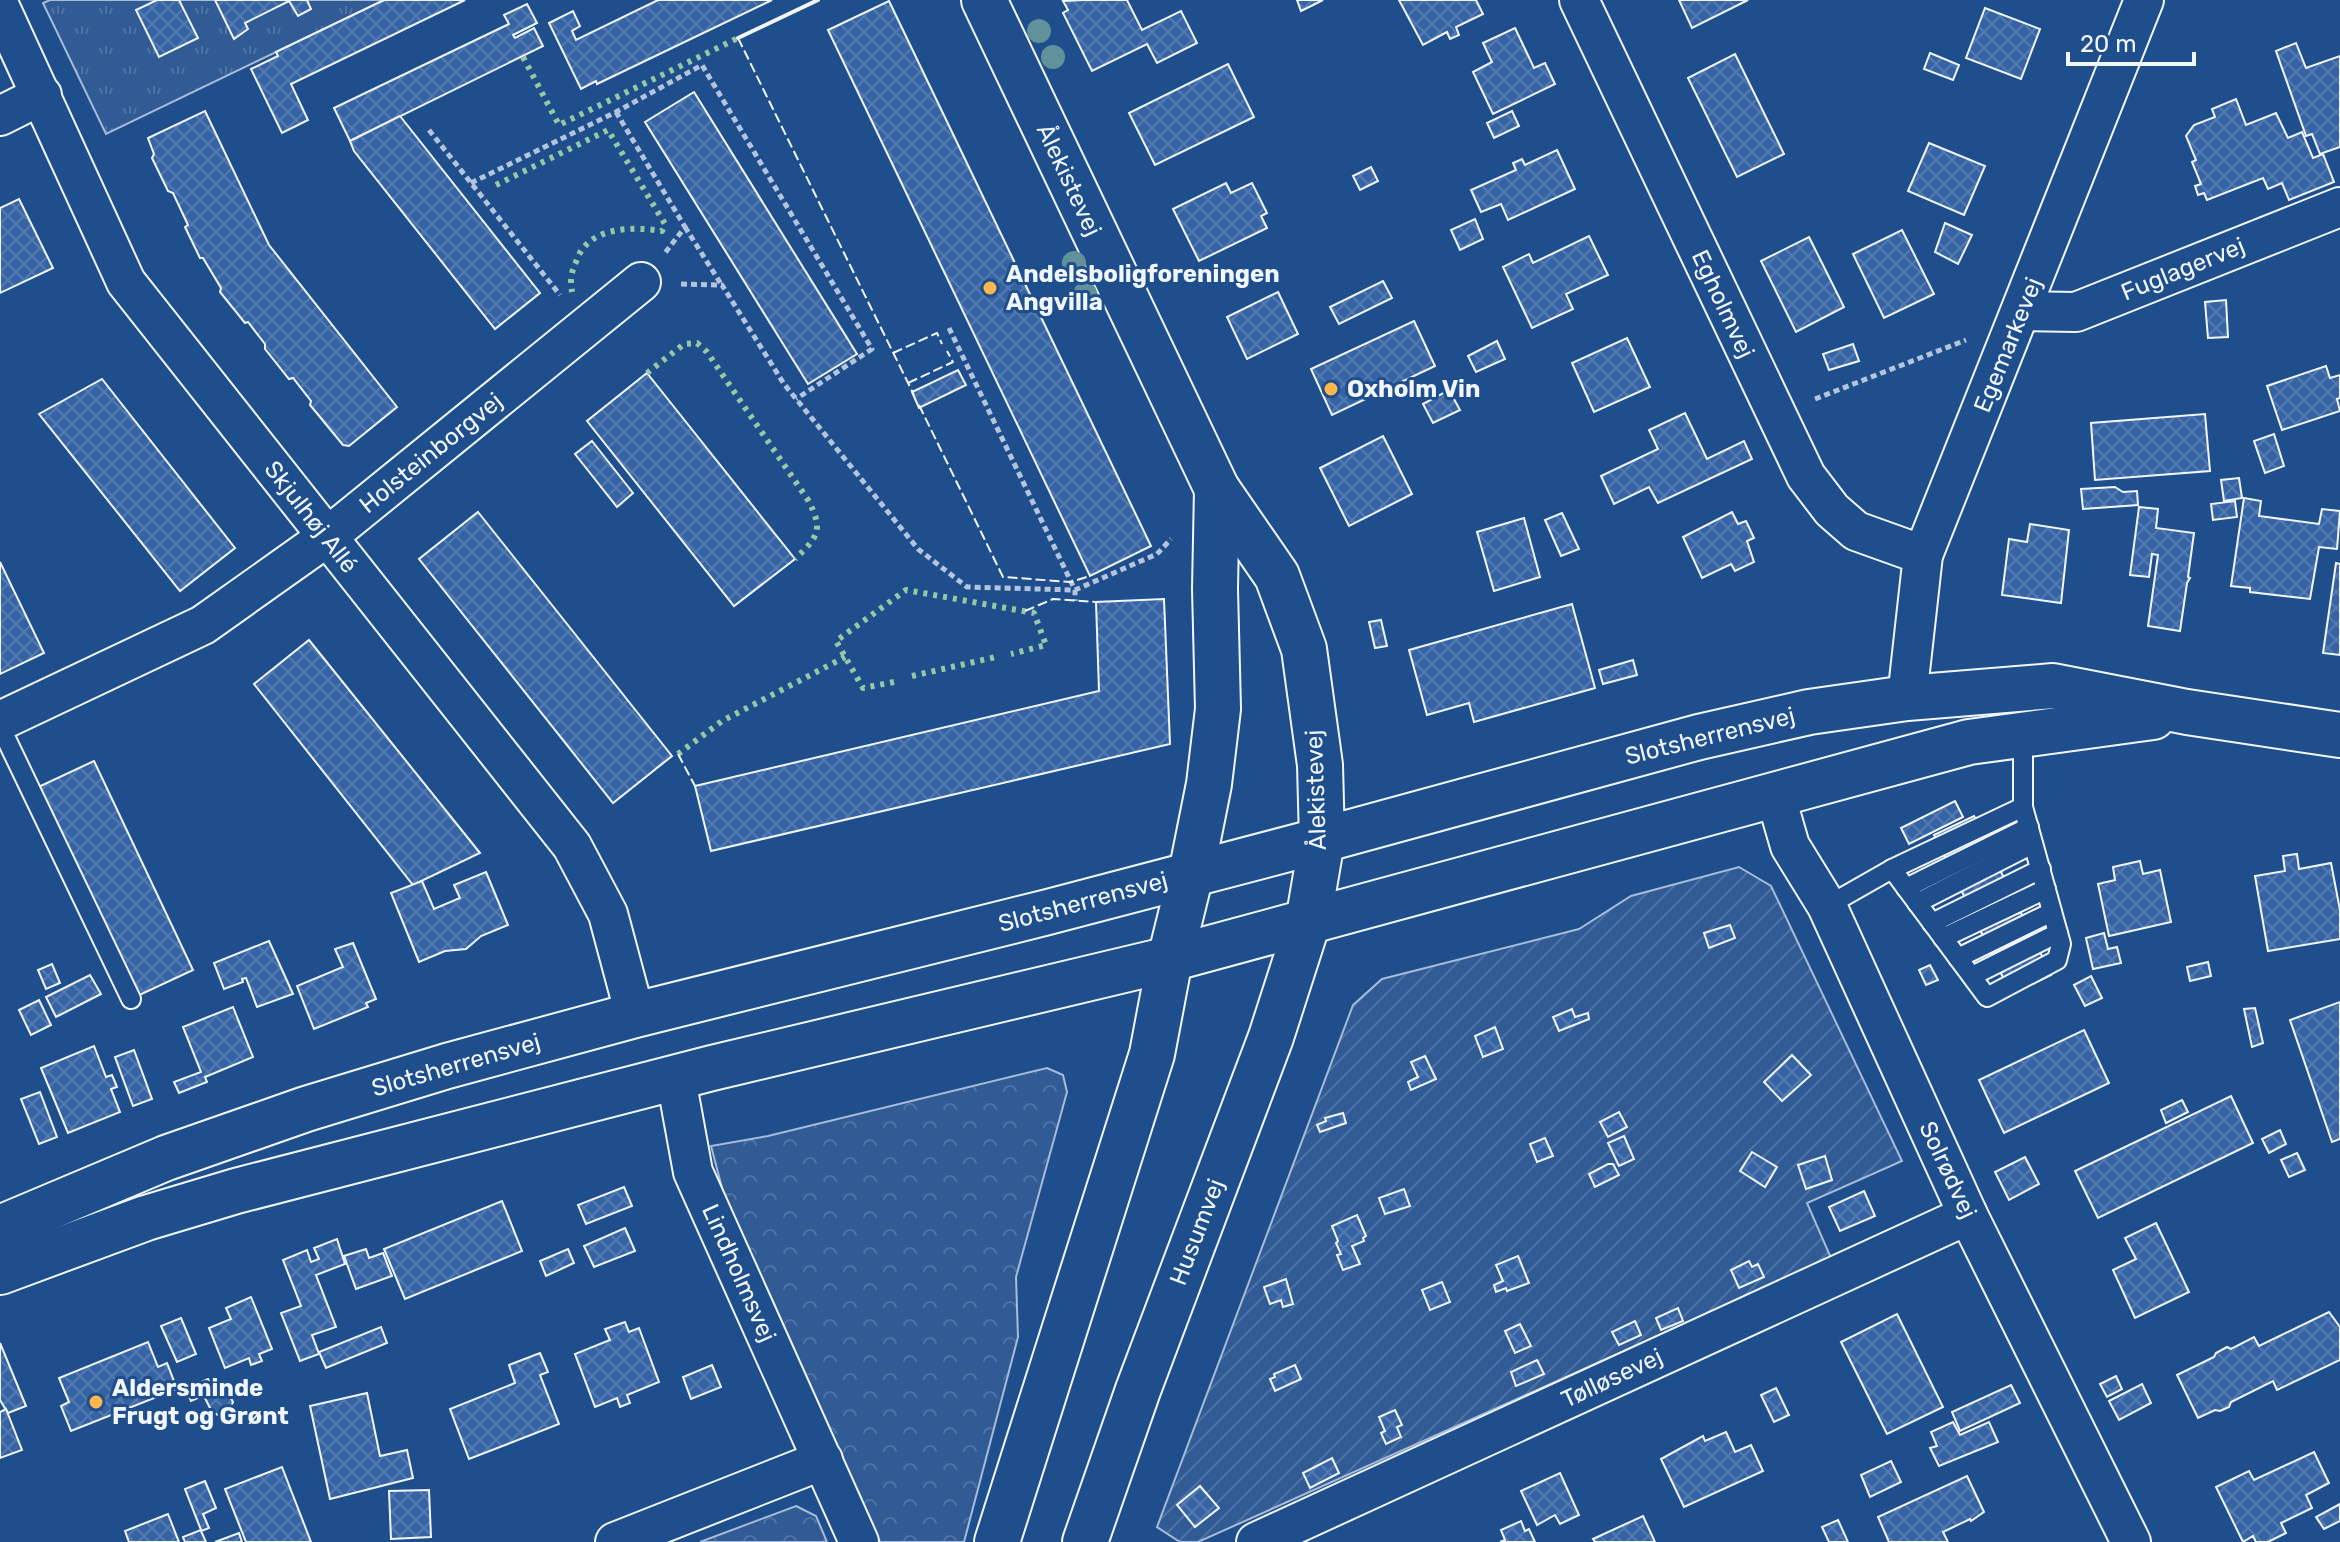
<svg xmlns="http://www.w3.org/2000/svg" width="2340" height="1542" font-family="Rubik,sans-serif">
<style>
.grass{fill:url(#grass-tufts);stroke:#a8bbd7;stroke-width:2}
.park{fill:url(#park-crowns);stroke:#a8bbd7;stroke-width:2}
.garden{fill:url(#garden-furrows);stroke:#a8bbd7;stroke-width:2}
.building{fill:url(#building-cross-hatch);stroke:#f2f6ff;stroke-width:2}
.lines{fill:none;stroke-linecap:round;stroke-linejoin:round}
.lane-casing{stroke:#f2f6ff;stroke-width:22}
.street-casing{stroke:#f2f6ff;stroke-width:42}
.secondary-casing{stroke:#f2f6ff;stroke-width:48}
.path{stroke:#b3c4dc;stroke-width:5;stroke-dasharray:6 4;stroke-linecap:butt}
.lane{stroke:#1f4e8c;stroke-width:18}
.street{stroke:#1f4e8c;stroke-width:38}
.secondary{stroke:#1f4e8c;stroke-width:44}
.hedge{stroke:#97c8a6;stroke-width:6;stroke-dasharray:4 6;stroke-linecap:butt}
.fence{stroke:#f2f6ff;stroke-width:2;stroke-dasharray:10 4;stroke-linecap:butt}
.wall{stroke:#f2f6ff;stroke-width:4}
.tree{fill:#61919a}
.poi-dot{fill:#ffb74d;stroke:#1f4e8c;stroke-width:3}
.labels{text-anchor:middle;stroke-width:6;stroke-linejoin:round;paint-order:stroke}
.street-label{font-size:24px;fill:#f2f6ff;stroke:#1f4e8c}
.poi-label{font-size:24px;font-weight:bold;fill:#f2f6ff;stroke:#1f4e8c;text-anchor:start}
</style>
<defs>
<pattern id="grass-tufts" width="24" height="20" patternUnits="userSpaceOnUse" patternTransform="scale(2)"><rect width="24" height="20" fill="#305b95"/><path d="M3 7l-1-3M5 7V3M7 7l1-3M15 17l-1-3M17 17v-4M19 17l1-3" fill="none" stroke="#4e73a5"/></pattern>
<pattern id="park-crowns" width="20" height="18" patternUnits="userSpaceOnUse" patternTransform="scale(2)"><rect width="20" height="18" fill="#305b95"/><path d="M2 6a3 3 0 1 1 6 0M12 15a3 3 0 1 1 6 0" fill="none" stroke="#4e73a5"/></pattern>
<pattern id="garden-furrows" width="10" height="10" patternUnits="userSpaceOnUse" patternTransform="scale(2)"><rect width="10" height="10" fill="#305b95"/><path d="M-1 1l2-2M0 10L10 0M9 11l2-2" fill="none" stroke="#4e73a5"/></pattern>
<pattern id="building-cross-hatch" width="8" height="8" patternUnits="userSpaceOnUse" patternTransform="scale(2)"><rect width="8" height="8" fill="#3563a3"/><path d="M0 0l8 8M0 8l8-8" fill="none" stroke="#537ab1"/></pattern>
</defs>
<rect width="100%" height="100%" fill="#1f4e8c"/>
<polygon class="grass" points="50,0 384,0 106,134 43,3"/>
<g class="park">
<polygon points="1047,1068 1063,1075 1067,1092 1016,1277 1018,1337 964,1542 880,1542 726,1203 711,1146 768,1136"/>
<polygon points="796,1506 816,1516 827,1542 700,1542"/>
</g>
<polygon class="garden" points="1739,867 1771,886 1902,1161 1807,1203 1831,1258 1198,1542 1180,1542 1157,1527 1353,1005 1382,979 1579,929 1631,896"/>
<g class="building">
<polygon points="157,0 179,0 198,38 159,57 136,10"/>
<polygon points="215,0 307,0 311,9 298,16 289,1 245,23 248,29 234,39"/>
<polygon points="384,0 465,0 291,84 308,120 282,133 251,69 278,56 276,52"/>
<polygon points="658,0 772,0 597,84 596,81 581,89 549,23 573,11 580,26 572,31 576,40"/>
<polygon points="1084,0 1127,0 1142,30 1181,11 1197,43 1157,63 1147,44 1092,71 1063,13 1068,10 1063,1"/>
<polygon points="1297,0 1323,0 1301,11"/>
<polygon points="1399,0 1476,0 1483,14 1456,27 1459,35 1450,39 1447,32 1423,45"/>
<polygon points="1679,0 1748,0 1692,28"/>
<polygon points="889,1 1151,546 1090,576 828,30"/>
<polygon points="527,4 537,23 513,35 515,38 534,28 543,46 350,141 334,108 509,24 504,15"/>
<polygon points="1985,8 2040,29 2021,79 1966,58"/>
<polygon points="1515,28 1534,68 1545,63 1555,84 1493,114 1473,72 1492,62 1483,43"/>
<polygon points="2296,43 2306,68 2340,56 2340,147 2320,154 2312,134 2306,136 2276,51"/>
<polygon points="1930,53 1959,65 1953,80 1924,69"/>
<polygon points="1735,54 1784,154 1737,177 1688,78"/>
<polygon points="1228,64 1254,117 1155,165 1129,113"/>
<polygon points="694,92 857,354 808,384 645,122"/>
<polygon points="2236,99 2246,125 2276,113 2288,138 2302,132 2313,158 2323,154 2334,182 2289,200 2282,183 2268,189 2263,178 2207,200 2204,193 2198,195 2195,186 2201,184 2192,162 2196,160 2186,136 2194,125 2215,117 2212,109"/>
<polygon points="205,111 269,245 397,407 349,446 343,445 310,405 311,401 293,378 289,379 265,349 265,344 248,322 245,323 220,292 221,288 203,258 200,258 185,227 188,225 173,193 168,191 152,158 154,154 148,138"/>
<polygon points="1512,111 1519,126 1494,138 1487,123"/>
<polygon points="400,116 540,293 495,329 354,151 350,141"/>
<polygon points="1929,143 1985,166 1964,215 1908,191"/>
<polygon points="1557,150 1575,189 1508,220 1501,204 1481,212 1471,190 1516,170 1513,163 1522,159 1525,165"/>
<polygon points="1371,167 1378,181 1360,190 1353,176"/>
<polygon points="1226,183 1231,193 1252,183 1267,213 1261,216 1267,228 1199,261 1173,209"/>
<polygon points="19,199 53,268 0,293 0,208"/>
<polygon points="1475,219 1483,239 1460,250 1451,230"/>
<polygon points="1945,223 1972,235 1958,264 1935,252"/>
<polygon points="1902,230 1934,294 1884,318 1853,254"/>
<polygon points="1589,236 1608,275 1566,294 1573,309 1532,328 1503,267 1529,254 1533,263"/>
<polygon points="1809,237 1844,307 1796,332 1761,261"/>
<polygon points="1383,281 1392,298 1339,324 1330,307"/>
<polygon points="1278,292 1298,334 1247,359 1227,317"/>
<polygon points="2226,300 2228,337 2208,338 2205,302"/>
<polygon points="1414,321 1435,366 1332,415 1311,369"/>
<polygon points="1627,338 1650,387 1594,412 1572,363"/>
<polygon points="1497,341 1505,359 1476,372 1468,356"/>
<polygon points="1853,344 1859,361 1829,370 1823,354"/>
<polygon points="2326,366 2330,378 2340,375 2340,398 2337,399 2340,411 2282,430 2267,386"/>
<polygon points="958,370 966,385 919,408 912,392"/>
<polygon points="647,373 795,559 734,606 587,421"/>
<polygon points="102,379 235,548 180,591 39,414"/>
<polygon points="1449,390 1460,410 1433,423 1423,404"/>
<polygon points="1685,413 1707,459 1744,441 1752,459 1658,503 1649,487 1614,504 1601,476 1658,449 1649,430"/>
<polygon points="2205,414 2210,471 2095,480 2091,423"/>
<polygon points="2274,434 2284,466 2265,473 2254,441"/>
<polygon points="1383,436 1412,494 1349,526 1320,468"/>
<polygon points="592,441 633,493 617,507 575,454"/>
<polygon points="2239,478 2242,498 2224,501 2221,480"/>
<polygon points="2115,487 2123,492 2137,491 2138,505 2083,509 2081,489"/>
<polygon points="2244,498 2261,501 2259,516 2319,524 2322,509 2340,511 2337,549 2319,547 2310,599 2250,592 2250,588 2231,586"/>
<polygon points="2235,501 2237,517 2213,520 2211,504"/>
<polygon points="2139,507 2158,509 2156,528 2194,533 2188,577 2190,578 2187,583 2180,631 2148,626 2158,555 2152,554 2149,577 2130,575"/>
<polygon points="478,512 672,756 613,803 419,559"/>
<polygon points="1732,512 1738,524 1746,521 1754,538 1747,541 1754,562 1735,571 1731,564 1702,578 1683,537"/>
<polygon points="1562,513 1579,549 1561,556 1545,520"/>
<polygon points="1524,518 1540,577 1494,591 1477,532"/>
<polygon points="2030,524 2069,530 2061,603 2002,595 2009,539 2027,542"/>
<polygon points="0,562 44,653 0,674"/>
<polygon points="2336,563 2340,564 2340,655 2323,653"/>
<polygon points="1164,599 1170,744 711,851 695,786 1099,691 1096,602"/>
<polygon points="1572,604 1595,688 1474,722 1469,703 1427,715 1409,650"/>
<polygon points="1381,620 1387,646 1375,648 1369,622"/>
<polygon points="309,640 480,853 413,885 254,684"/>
<polygon points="1633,660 1637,675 1603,684 1599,670"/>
<polygon points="94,761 193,970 131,999 32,790"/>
<polygon points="1955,801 1963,817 1909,844 1901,828"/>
<polygon points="1974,816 1993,855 1954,875 1934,835"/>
<polygon points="2297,854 2299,869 2331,863 2340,910 2340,939 2268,951 2255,876 2285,871 2283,856"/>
<polygon points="1993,855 2012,895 1973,915 1954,875"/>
<polygon points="2140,861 2143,874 2160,870 2171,922 2109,936 2098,884 2115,880 2113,867"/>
<polygon points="486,872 508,925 481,936 466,949 445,951 419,962 391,893 422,881 434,909 460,898 454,885"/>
<polygon points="2012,895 2032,935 1992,955 1973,915"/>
<polygon points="1730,925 1735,938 1709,948 1704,933"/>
<polygon points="2104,933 2108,949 2117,947 2121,963 2093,969 2086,938"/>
<polygon points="2032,935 2051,975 2011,994 1992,955"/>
<polygon points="269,941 293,994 257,1007 246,978 242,979 243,982 224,989 214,963"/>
<polygon points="353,943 376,999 366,1003 368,1007 314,1029 297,986 343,967 335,949"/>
<polygon points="2208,962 2211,976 2190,981 2187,967"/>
<polygon points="52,964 60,983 46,989 38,970"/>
<polygon points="1930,965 1938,980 1926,985 1919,970"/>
<polygon points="90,975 101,994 56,1017 46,997"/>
<polygon points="2091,976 2102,998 2085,1006 2074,985"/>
<polygon points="39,1000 51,1025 31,1035 19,1010"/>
<polygon points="2340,1002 2340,1139 2332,1142 2290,1020"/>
<polygon points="233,1007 253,1057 205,1077 207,1082 179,1093 174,1082 201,1072 183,1027"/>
<polygon points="2255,1008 2263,1043 2252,1047 2244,1009"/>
<polygon points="1572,1009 1575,1017 1588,1013 1589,1019 1559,1031 1553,1017"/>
<polygon points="1495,1027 1503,1049 1483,1057 1475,1036"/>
<polygon points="2084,1030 2109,1083 2004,1133 1979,1080"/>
<polygon points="94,1046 106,1077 112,1075 117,1087 111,1089 120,1112 68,1133 41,1068"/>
<polygon points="134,1050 152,1099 133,1106 115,1057"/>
<polygon points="1792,1055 1811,1075 1782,1101 1764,1082"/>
<polygon points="1425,1056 1436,1079 1411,1090 1408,1082 1418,1077 1411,1062"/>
<polygon points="40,1092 57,1137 39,1144 21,1099"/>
<polygon points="2231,1096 2253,1143 2098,1218 2075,1171"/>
<polygon points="2182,1100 2188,1112 2166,1123 2161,1110"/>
<polygon points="1619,1112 1627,1127 1608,1137 1600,1122"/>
<polygon points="1343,1113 1346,1123 1320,1132 1317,1125 1326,1121 1325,1118"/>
<polygon points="2280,1130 2286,1144 2269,1153 2262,1139"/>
<polygon points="1624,1136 1634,1159 1619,1166 1608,1143"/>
<polygon points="1545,1138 1553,1156 1537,1162 1530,1144"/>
<polygon points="1752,1152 1777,1167 1765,1187 1740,1171"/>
<polygon points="2297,1153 2305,1170 2289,1177 2281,1160"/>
<polygon points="1825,1156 1832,1180 1806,1189 1798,1165"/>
<polygon points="2025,1157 2039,1184 2009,1200 1995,1172"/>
<polygon points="1608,1164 1613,1164 1619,1175 1595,1187 1589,1174"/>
<polygon points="624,1187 632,1206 586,1224 578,1205"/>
<polygon points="1404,1189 1410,1206 1385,1214 1379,1198"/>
<polygon points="1864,1191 1875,1216 1840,1231 1829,1207"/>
<polygon points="502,1201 522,1251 405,1299 384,1249"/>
<polygon points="1357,1215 1366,1236 1363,1238 1364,1241 1352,1246 1360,1264 1343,1270 1337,1255 1341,1254 1336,1243 1338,1241 1332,1226"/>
<polygon points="2156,1223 2189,1292 2135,1318 2113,1270 2136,1259 2125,1238"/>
<polygon points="625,1228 635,1251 594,1267 584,1246"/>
<polygon points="337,1239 345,1264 316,1275 336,1327 312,1335 319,1354 300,1361 281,1313 301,1306 283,1260 307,1250 311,1262 319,1259 314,1248"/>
<polygon points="366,1249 369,1258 383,1253 392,1276 356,1289 344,1256"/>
<polygon points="568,1249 574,1263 546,1276 540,1261"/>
<polygon points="1518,1256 1529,1283 1507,1291 1506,1288 1496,1292 1494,1285 1503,1281 1496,1265"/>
<polygon points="1749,1261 1752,1267 1758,1264 1764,1277 1739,1288 1731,1270"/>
<polygon points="1286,1279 1293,1304 1283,1307 1281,1300 1270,1304 1264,1287"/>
<polygon points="1442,1282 1450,1302 1430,1310 1422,1290"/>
<polygon points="251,1297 272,1349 259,1354 262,1361 251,1365 249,1358 225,1368 209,1328 231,1319 226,1308"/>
<polygon points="1678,1308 1683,1321 1661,1330 1656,1318"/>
<polygon points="2329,1312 2340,1327 2340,1360 2277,1390 2273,1381 2231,1402 2229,1407 2220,1411 2215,1410 2198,1418 2177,1375 2214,1357 2216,1353 2227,1347 2231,1349 2254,1337 2259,1346"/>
<polygon points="1897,1314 1943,1407 1887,1434 1841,1342"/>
<polygon points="181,1318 196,1354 177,1362 161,1326"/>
<polygon points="1635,1321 1641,1335 1619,1345 1612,1332"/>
<polygon points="625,1322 629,1332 639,1328 659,1382 627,1395 630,1403 620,1407 617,1398 595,1407 575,1354 610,1340 605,1329"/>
<polygon points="1520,1324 1531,1346 1515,1353 1505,1331"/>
<polygon points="381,1327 387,1343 326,1368 319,1352"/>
<polygon points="148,1342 158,1367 167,1363 177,1389 71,1431 61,1406 69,1402 59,1378"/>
<polygon points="0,1343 26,1406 8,1413 0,1400"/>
<polygon points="540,1353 548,1372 540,1375 559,1424 469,1459 450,1409 515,1383 509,1365"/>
<polygon points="1537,1360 1544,1374 1516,1386 1511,1372"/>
<polygon points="712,1365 721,1387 691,1399 683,1377"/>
<polygon points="1295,1365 1301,1379 1275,1391 1270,1379 1275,1377 1274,1374"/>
<polygon points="2116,1376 2122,1389 2107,1397 2100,1384"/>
<polygon points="208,1379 214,1391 191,1401 186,1389"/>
<polygon points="2142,1384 2151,1403 2119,1420 2109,1401"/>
<polygon points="2011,1385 2020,1403 1960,1431 1952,1412"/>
<polygon points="225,1387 233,1402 229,1411 220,1416 212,1412 204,1396"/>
<polygon points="1776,1388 1789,1415 1774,1422 1761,1395"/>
<polygon points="367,1393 380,1456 407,1450 413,1478 330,1499 310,1406"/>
<polygon points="6,1409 22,1450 0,1458 0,1412"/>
<polygon points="1395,1410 1402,1425 1397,1427 1401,1437 1386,1444 1381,1433 1385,1431 1379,1417"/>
<polygon points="1953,1422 1960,1435 1989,1422 1998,1442 1939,1466 1930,1448 1937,1446 1931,1432"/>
<polygon points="1726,1432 1735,1452 1751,1445 1763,1471 1684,1507 1661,1459 1703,1436 1705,1441"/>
<polygon points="2314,1452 2329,1483 2306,1495 2312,1508 2281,1523 2286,1533 2268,1542 2256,1542 2253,1536 2243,1542 2216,1487 2249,1471 2254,1480"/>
<polygon points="1332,1458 1339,1473 1310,1488 1303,1473"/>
<polygon points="1891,1461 1901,1482 1870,1497 1861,1475"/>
<polygon points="282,1467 311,1542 246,1542 225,1489"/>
<polygon points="1560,1473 1579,1515 1560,1524 1555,1515 1537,1525 1521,1491"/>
<polygon points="1967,1476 1984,1512 1971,1521 1970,1519 1943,1532 1948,1542 1889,1542 1878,1517"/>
<polygon points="205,1481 216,1508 203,1514 209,1528 201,1531 206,1542 185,1542 183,1537 201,1530 185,1489"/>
<polygon points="1200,1486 1219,1508 1195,1527 1177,1505"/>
<polygon points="429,1490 431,1537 391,1539 389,1491"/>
<polygon points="2340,1504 2340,1521 2324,1529 2316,1517"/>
<polygon points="168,1514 179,1542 129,1542 125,1531"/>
<polygon points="1643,1516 1655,1542 1595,1542 1593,1539"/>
<polygon points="1838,1520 1848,1542 1829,1542 1822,1527"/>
<polygon points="1521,1521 1525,1531 1529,1529 1535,1542 1500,1542 1505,1540 1501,1530"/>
<polygon points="239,1533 242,1542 215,1542"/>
</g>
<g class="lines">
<g class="lane-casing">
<g id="lane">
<polyline points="0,726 131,999"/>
<polyline points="1892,869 2023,807"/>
<polyline points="1906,888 2029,827"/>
<polyline points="1917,903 2033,844"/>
<polyline points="1827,906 1892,869 1987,997 2057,960 2061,944 2023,807 2023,735"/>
<polyline points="1932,923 2041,869"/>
<polyline points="1943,938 2046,889"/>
<polyline points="1958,958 2052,912"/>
<polyline points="1972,976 2058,933"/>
</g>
</g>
<g class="street-casing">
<g id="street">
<polyline points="1579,0 1806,476 1832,510 1856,531 1923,555"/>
<polyline points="0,7 126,282 572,846 608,914 635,1015"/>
<polyline points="0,116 42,95"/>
<polyline points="2022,311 2076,312 2340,207"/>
<polyline points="1907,698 1923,555 2144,0"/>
<polyline points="0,721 203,625 327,537 641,282"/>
<polyline points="1775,794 1790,846 1827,906 1968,1215 2131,1542"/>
<polyline points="676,1079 693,1172 859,1542"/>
<polyline points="615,1542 823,1460"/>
<polyline points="1256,1542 1968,1215"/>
</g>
</g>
<g class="secondary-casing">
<g id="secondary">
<polyline points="984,0 1217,489 1277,576 1304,649 1320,765 1322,840 1308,922 1271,1037 1138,1390 1085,1542"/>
<polyline points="0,1228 166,1158 306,1109 447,1066 635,1015 1048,912 1322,840 1699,737 1809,712 1907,698 2053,686 2187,712 2340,735"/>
<polyline points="0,1272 146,1218 236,1191 712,1068 1170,959 1969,742 2153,717"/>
<polyline points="997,1542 1152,1054 1170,959 1191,874 1209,784 1218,709 1215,589 1217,489"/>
</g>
</g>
<g class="path">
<polyline points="616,112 685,227 665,253"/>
<polyline points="429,130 560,295"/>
<polyline points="471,183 616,112 702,65 872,349 796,399"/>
<polyline points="685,227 721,284"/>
<polyline points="681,284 722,285 784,384 918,549 967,587 1075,590 1157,554 1171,539"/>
<polyline points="949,328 1075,590 1075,601"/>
<polyline points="1815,399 1966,340"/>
</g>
<use href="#lane" class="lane"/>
<use href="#street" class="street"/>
<use href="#secondary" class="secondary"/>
<g class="hedge">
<polyline points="523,57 559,125 738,38"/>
<path d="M496,185L608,130L665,224L662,231C630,226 587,227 576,262C571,273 570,280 572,292"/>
<path d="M647,373L684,344L697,343L707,352L808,500C824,530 818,537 795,559"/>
<polyline points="912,676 996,657"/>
<polyline points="894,682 863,688 836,641 906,590 1034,613 1046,645 1011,654"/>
<polyline points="678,754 722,721 845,657"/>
</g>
<g class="fence">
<polyline points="738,38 914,395"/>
<polyline points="893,353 937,333 942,344"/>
<polyline points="908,383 953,362 947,351"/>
<polyline points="919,405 1003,577 1071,582 1090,576"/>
<polyline points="1025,611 1053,599 1096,602"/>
<polyline points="678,754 695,786"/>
</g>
<polyline class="wall" points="738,38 818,0"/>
</g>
<g class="tree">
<circle cx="1039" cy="31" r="12"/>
<circle cx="1053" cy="57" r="12"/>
<circle cx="1074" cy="263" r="12"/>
<circle cx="1085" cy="294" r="12"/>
</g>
<g class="poi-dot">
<circle cx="990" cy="288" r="8"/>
<circle cx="1331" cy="389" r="8"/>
<circle cx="96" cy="1402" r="8"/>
</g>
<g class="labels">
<g class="street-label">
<text transform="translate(1069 180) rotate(65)" y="8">Ålekistevej</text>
<text transform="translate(2183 269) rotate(-22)" y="8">Fuglagervej</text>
<text transform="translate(1723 304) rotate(65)" y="8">Egholmvej</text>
<text transform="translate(2008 345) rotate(-68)" y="8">Egemarkevej</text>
<text transform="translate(431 453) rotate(-39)" y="8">Holsteinborgvej</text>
<text transform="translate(311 517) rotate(52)" y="8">Skjulhøj Allé</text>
<text transform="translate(1710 736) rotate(-14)" y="8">Slotsherrensvej</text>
<text transform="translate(1316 790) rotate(-92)" y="8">Ålekistevej</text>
<text transform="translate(1083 902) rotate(-15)" y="8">Slotsherrensvej</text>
<text transform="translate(456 1065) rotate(-16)" y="8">Slotsherrensvej</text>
<text transform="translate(1948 1170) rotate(65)" y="8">Solrødvej</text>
<text transform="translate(1197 1232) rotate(-69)" y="8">Husumvej</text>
<text transform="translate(739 1273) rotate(66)" y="8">Lindholmsvej</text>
<text transform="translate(1612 1378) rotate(-25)" y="8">Tølløsevej</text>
</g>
<g class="poi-label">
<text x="1006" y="282">Andelsboligforeningen<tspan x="1006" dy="28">Angvilla</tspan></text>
<text x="1347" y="397">Oxholm Vin</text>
<text x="112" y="1396">Aldersminde<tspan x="112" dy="28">Frugt og Grønt</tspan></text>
</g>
</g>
<path d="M2068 52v12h126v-12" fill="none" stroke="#f2f6ff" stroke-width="4"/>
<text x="2080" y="52" font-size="24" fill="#f2f6ff" stroke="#1f4e8c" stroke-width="6" paint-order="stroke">20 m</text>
</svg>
